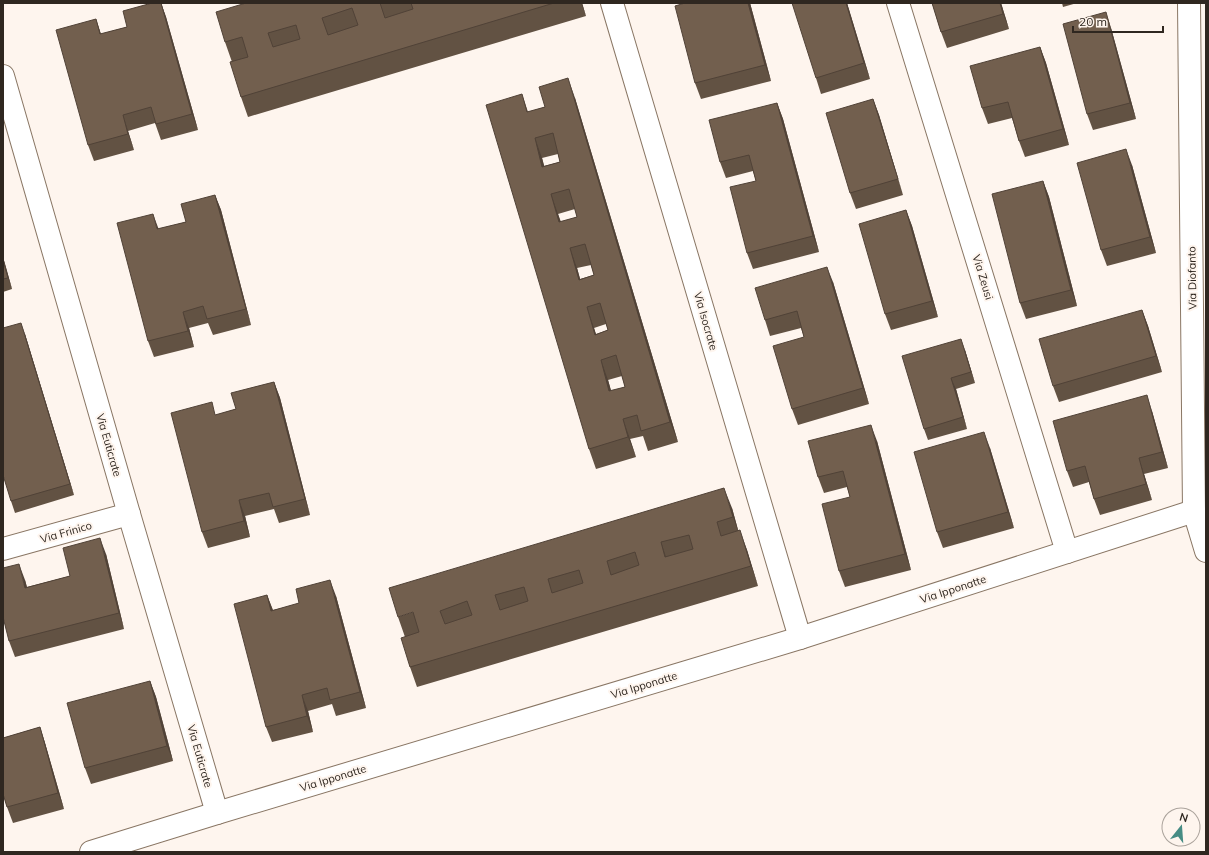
<svg xmlns="http://www.w3.org/2000/svg" width="1209" height="855" font-family="Mulish,sans-serif">
<style>
.lines{fill:none;stroke-linecap:round;stroke-linejoin:round}
.minor-casing{stroke:#897664;stroke-width:24}
.minor{stroke:#fff;stroke-width:22}
.wall{fill:#625243;fill-rule:evenodd}
.shaded-wall{fill:#504237}
.building{fill:#725f4e;stroke:#504237;fill-rule:evenodd}
.labels{text-anchor:middle;stroke-width:4;stroke-linejoin:round;paint-order:stroke}
.street-label{font-size:11px;fill:#2f2720;stroke:#fef5ee}
</style>
<rect width="100%" height="100%" fill="#fef5ee"/>
<g class="lines">
<g class="minor-casing">
<g id="minor">
<polyline points="612,3 800,638"/>
<polyline points="898,3 1067,552"/>
<polyline points="1189,3 1194,511 1206,551"/>
<polyline points="3,76 129,514 217,813"/>
<polyline points="3,549 129,514"/>
<polyline points="91,852 217,813 800,638 1194,511"/>
</g>
</g>
<use href="#minor" class="minor"/>
</g>
<g class="wall">
<polygon points="161,3 166,17 198,130 161,140 155,123 128,131 134,150 94,161 88,145 96,19 101,34 127,27"/>
<polygon points="246,3 582,3 586,16 248,117 241,97 232,62 225,42"/>
<polygon points="685,3 750,3 771,81 701,99 695,83"/>
<polygon points="847,3 870,79 821,94 816,78"/>
<polygon points="932,3 1001,3 1009,29 947,48 941,32"/>
<polygon points="1062,3 1077,3 1063,7"/>
<polygon points="1111,28 1136,119 1093,130 1087,114"/>
<polygon points="1040,47 1046,63 1069,145 1025,157 1019,141 1012,118 988,124 982,108"/>
<path d="M522,94L528,112L575,98L678,442L648,451L643,436L630,439L636,457L596,469L589,449ZM558,154L560,162L544,166L542,158ZM575,209L577,217L561,222L558,214ZM591,265L594,275L580,279L577,268ZM606,324L608,330L596,334L594,328ZM622,376L625,387L611,391L608,380Z"/>
<polygon points="873,99 879,115 903,195 856,209 850,193"/>
<polygon points="777,103 783,119 819,252 753,269 747,253 756,181 753,171 726,178 720,162"/>
<polygon points="1132,165 1156,253 1107,266 1101,250"/>
<polygon points="1043,181 1049,197 1077,306 1026,319 1020,303"/>
<polygon points="215,195 221,210 251,325 213,335 208,323 189,328 194,347 154,357 148,341 158,229 186,222"/>
<polygon points="906,210 912,226 938,317 891,330 885,314"/>
<polygon points="3,257 12,289 3,292"/>
<polygon points="833,282 869,404 798,425 792,409 804,337 801,328 770,336 765,320"/>
<polygon points="1142,310 1148,326 1162,372 1059,402 1053,386"/>
<polygon points="25,334 74,495 15,513 11,501"/>
<polygon points="965,350 975,383 956,389 967,429 928,440 924,429"/>
<polygon points="274,382 280,398 310,515 279,523 274,509 245,516 250,537 208,548 202,532 216,415 236,409"/>
<polygon points="1152,411 1168,468 1144,474 1152,500 1100,515 1094,499 1089,482 1073,487 1067,471"/>
<polygon points="877,441 911,570 845,587 839,571 850,497 847,487 824,493 818,477"/>
<polygon points="990,448 1014,528 943,548 937,532"/>
<polygon points="732,508 738,530 747,550 758,586 417,687 410,667 405,637 398,617"/>
<polygon points="106,554 124,629 15,657 9,641 25,580 27,587 70,576"/>
<polygon points="267,595 273,610 336,596 366,708 336,716 332,704 308,711 313,732 272,742 266,727"/>
<polygon points="150,681 156,697 173,761 91,784 85,768"/>
<polygon points="40,727 45,743 64,809 13,823 7,807 4,796 3,796 3,738"/>
</g>
<g class="shaded-wall">
<polygon points="161,3 166,17 198,130 192,114"/>
<polygon points="581,3 582,3 586,16"/>
<polygon points="748,3 750,3 771,81 765,65"/>
<polygon points="846,3 847,3 870,79 864,63"/>
<polygon points="1000,3 1001,3 1009,29 1003,14"/>
<polygon points="1106,12 1111,28 1136,119 1130,103"/>
<polygon points="96,19 101,35 100,34"/>
<polygon points="1040,47 1046,63 1069,145 1063,129"/>
<polygon points="568,78 575,98 678,442 670,422"/>
<polygon points="873,99 879,115 903,195"/>
<polygon points="777,103 783,119 819,252 813,236"/>
<polygon points="123,115 128,131 134,150 128,134"/>
<polygon points="535,138 542,158 550,187 542,167"/>
<polygon points="1126,149 1132,165 1156,253 1150,237"/>
<polygon points="1043,181 1049,197 1077,306 1071,290"/>
<polygon points="551,194 558,214 567,243 559,222"/>
<polygon points="215,195 221,210 251,325 246,309"/>
<polygon points="906,210 912,226 938,317 932,301"/>
<polygon points="153,214 159,230 157,229"/>
<polygon points="570,248 577,268 586,300 579,280"/>
<polygon points="3,257 12,289 8,278 3,260"/>
<polygon points="827,267 833,282 869,404 863,388"/>
<polygon points="587,307 594,328 602,355 595,335"/>
<polygon points="1142,310 1148,326 1162,372 1156,356"/>
<polygon points="183,312 189,328 194,347 188,331"/>
<polygon points="21,323 25,334 74,495 70,484"/>
<polygon points="961,339 965,350 975,383 971,372"/>
<polygon points="601,360 608,380 617,411 609,391"/>
<polygon points="951,378 956,389 967,429 963,417"/>
<polygon points="274,382 280,398 310,515 305,499"/>
<polygon points="1147,395 1152,411 1168,468 1162,452"/>
<polygon points="623,419 630,439 636,457 628,437"/>
<polygon points="871,425 877,441 911,570 905,554"/>
<polygon points="984,432 990,448 1014,528 1008,512"/>
<polygon points="1139,458 1144,474 1152,500 1146,484"/>
<polygon points="724,488 732,508 740,537 733,517"/>
<polygon points="239,500 245,516 250,537 244,521"/>
<polygon points="740,530 747,550 758,586 751,566"/>
<polygon points="100,538 106,554 124,629 119,613"/>
<polygon points="661,542 668,563 665,557"/>
<polygon points="19,564 25,580 31,604 25,588"/>
<polygon points="330,580 336,596 366,708 360,692"/>
<polygon points="267,595 273,611 271,611"/>
<polygon points="150,681 156,697 173,761 167,746"/>
<polygon points="302,695 308,711 313,732 307,716"/>
<polygon points="40,727 45,743 64,809 58,793"/>
</g>
<g class="building">
<polygon points="152,3 161,3 192,114 156,124 151,107 123,115 128,134 88,145 56,30 96,19 100,34 127,27 123,11"/>
<path d="M246,3H380L385,18L413,9L411,3H554L241,97L230,62L248,57L242,37L225,42L216,12ZM352,8L358,25L328,35L322,18ZM296,25L300,39L273,47L268,33Z"/>
<polygon points="685,3 748,3 765,65 695,83 675,6"/>
<polygon points="792,3 846,3 864,63 816,78"/>
<polygon points="932,3 1000,3 1003,14 941,32"/>
<polygon points="1106,12 1130,103 1087,114 1063,24"/>
<polygon points="1040,47 1063,129 1019,141 1008,102 982,108 970,66"/>
<path d="M568,78L670,422L641,431L637,415L623,419L628,437L589,449L486,105L522,94L527,112L545,107L539,87ZM553,133L560,162L542,167L535,138ZM569,189L577,217L559,222L551,194ZM585,244L594,275L579,280L570,248ZM600,303L608,330L595,335L587,307ZM616,355L625,387L609,391L601,360Z"/>
<polygon points="873,99 898,179 850,193 826,113"/>
<polygon points="777,103 813,236 747,253 730,187 756,181 749,155 720,162 709,120"/>
<polygon points="1126,149 1150,237 1101,250 1077,163"/>
<polygon points="1043,181 1071,290 1020,303 992,194"/>
<polygon points="215,195 246,309 207,319 203,306 183,312 188,331 148,341 117,223 153,214 157,229 186,222 181,204"/>
<polygon points="906,210 932,301 885,314 859,224"/>
<polygon points="3,260 8,278 3,279"/>
<polygon points="827,267 863,388 792,409 773,346 804,337 797,311 765,320 755,288"/>
<polygon points="1142,310 1156,356 1053,386 1039,339"/>
<polygon points="21,323 70,484 11,501 3,475 3,328"/>
<polygon points="961,339 971,372 951,378 963,417 924,429 902,356"/>
<polygon points="274,382 305,499 273,507 269,493 239,500 244,521 202,532 171,413 212,402 215,415 236,409 231,393"/>
<polygon points="1147,395 1162,452 1139,458 1146,484 1094,499 1085,466 1067,471 1053,421"/>
<polygon points="871,425 905,554 839,571 822,504 850,497 843,471 818,477 808,441"/>
<polygon points="984,432 1008,512 937,532 914,452"/>
<path d="M724,488L733,517L717,522L721,536L740,530L751,566L410,667L401,638L419,632L413,612L398,617L389,588ZM689,535L693,549L665,557L661,542ZM635,552L639,565L611,575L607,561ZM579,570L583,583L552,593L548,579ZM524,587L528,601L500,610L495,595ZM467,601L472,615L445,624L440,611Z"/>
<polygon points="100,538 119,613 9,641 3,617 3,568 19,564 25,588 70,576 63,548"/>
<polygon points="330,580 360,692 330,700 327,688 302,695 307,716 266,727 234,604 267,595 271,611 299,603 296,589"/>
<polygon points="150,681 167,746 85,768 67,703"/>
<polygon points="40,727 58,793 7,807 3,794 3,738"/>
</g>
<g class="labels">
<g class="street-label">
<text transform="translate(983 277) rotate(73)" y="4">Via Zeusi</text>
<text transform="translate(1192 278) rotate(-91)" y="4">Via Diofanto</text>
<text transform="translate(706 321) rotate(74)" y="4">Via Isocrate</text>
<text transform="translate(109 445) rotate(74)" y="4">Via Euticrate</text>
<text transform="translate(66 532) rotate(-16)" y="4">Via Frinico</text>
<text transform="translate(953 589) rotate(-18)" y="4">Via Ipponatte</text>
<text transform="translate(644 685) rotate(-17)" y="4">Via Ipponatte</text>
<text transform="translate(200 756) rotate(74)" y="4">Via Euticrate</text>
<text transform="translate(333 778) rotate(-17)" y="4">Via Ipponatte</text>
</g>
</g>
<rect width="1209" height="855" fill="none" stroke="#2f2720" stroke-width="8"/>
<g transform="translate(1181 827) rotate(17)"><circle r="19" fill="#fef5ee" stroke="#aba39c"/>
<path d="M0-3L7 15L0 10L-7 15Z" fill="#468c84"/>
<text y="-6" font-size="11" font-weight="bold" text-anchor="middle" fill="#2f2720">N</text>
</g>
<path d="M1073 26v6h90v-6" fill="none" stroke="#2f2720" stroke-width="2"/>
<text x="1079" y="26" font-size="12" fill="#2f2720" stroke="#fef5ee" stroke-width="3" paint-order="stroke">20 m</text>
</svg>
